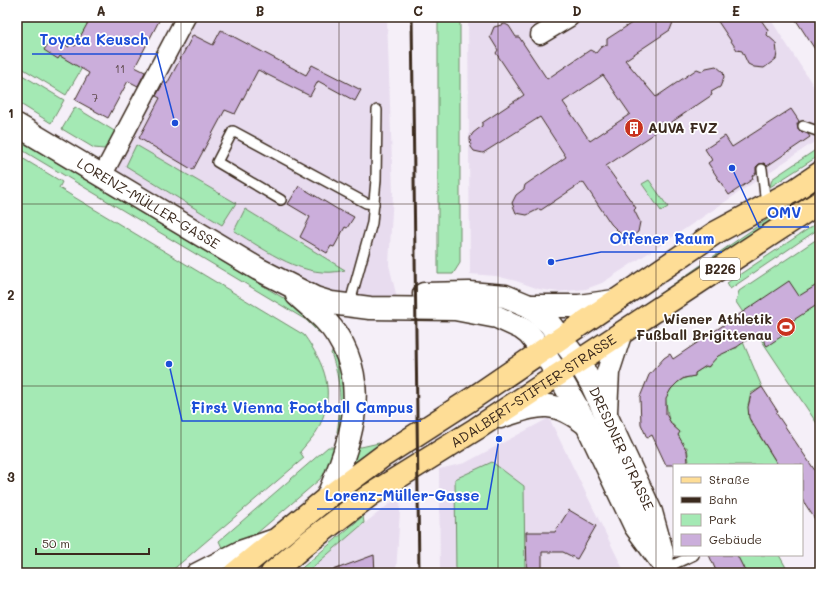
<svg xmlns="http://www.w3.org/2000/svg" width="837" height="590" font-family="Mali,sans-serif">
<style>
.built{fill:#e8dcef}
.green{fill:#a4e9b4;stroke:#708a69}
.building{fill:#cbaedb;stroke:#3b2a1e;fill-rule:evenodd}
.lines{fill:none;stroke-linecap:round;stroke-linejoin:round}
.service-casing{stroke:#3b2a1e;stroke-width:12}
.minor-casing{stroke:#3b2a1e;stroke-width:21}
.secondary-casing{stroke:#3b2a1e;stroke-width:25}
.primary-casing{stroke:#3b2a1e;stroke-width:25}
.service{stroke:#fff;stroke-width:9}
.minor{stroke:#fff;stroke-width:18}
.secondary{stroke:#fff;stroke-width:22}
.primary{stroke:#fedd96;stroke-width:22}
.rail{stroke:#3b2a1e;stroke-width:3}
.grid{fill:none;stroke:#3b2a1e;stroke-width:1;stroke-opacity:0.55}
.labels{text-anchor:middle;stroke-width:3.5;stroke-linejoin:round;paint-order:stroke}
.number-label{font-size:12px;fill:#5f4b4d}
.shield{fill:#fff;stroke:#766a62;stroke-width:1}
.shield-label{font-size:13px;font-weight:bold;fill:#3b2a1e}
.poi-label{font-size:14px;font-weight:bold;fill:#3b2a1e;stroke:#fff;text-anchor:start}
.street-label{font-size:14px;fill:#3b2a1e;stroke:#fff}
.leader{fill:none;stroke:#1d4ed8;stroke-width:1.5}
.callout-dot{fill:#1d4ed8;stroke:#fff;stroke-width:1.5}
.callout-label{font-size:15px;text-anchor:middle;font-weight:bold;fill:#1d4ed8;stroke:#fff;stroke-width:3.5;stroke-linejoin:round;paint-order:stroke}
.neatline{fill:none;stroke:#3b2a1e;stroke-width:1.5}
.grid-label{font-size:13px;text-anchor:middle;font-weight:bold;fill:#3b2a1e}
</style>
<rect width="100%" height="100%" fill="#f5eff8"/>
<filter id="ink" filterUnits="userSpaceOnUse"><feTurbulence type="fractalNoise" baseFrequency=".025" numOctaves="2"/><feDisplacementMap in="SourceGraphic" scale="8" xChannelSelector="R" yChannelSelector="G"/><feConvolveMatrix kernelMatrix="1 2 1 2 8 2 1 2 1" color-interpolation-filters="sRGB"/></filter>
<g filter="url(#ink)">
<g class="built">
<polygon points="182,17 387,17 393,193 389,265 397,298 323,295 105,163"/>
<polygon points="468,17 769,17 820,96 820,138 667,241 602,283 586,289 558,292 539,289 516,281 496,276 470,274"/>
<polygon points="549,418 625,573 440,573 439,469 465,463"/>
<polygon points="401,495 396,573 301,573"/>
</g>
<g class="green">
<polygon points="17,17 112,17 66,95 17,65"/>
<polygon points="438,17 460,17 460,263 453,274 438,274"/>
<polygon points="17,72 64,100 51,123 17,102"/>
<polygon points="75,107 116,132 104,149 94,148 62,129"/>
<polygon points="17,139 295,305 322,332 318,332 306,320 17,147"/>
<polygon points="136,145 236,203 222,225 126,166"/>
<polygon points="820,147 820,155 770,187 772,179"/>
<path d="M17,155L62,182L59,188L304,335C325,365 336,391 319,427C315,436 306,444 300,452L304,458L169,573H17Z"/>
<polygon points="649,180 668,207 661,211 642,184"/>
<polygon points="820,183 820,192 633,318 630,314"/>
<path d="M245,209L345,270C305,281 266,250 234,231Z"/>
<polygon points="820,221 820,228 730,289 727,283"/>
<polygon points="820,237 820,428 736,302 739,291"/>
<path d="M743,342L762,387L751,393L748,405L753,406C748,414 748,419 753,426L759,423L762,427L757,432L778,465H686L685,463L689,461L687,447H684L678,435L679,432L669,420L664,393L668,394C674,383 683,377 695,376V373L706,366L709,367C714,357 726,348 737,348V345Z"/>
<path d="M335,347L344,366L347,401L339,435L337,432C342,402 341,382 331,353Z"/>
<polygon points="379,443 382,446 353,466 350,466 355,446 361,447"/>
<polygon points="328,447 338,447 328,469 319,480 249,540 224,552 219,541"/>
<polygon points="492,462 524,486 525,573 456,573 455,479"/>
<polygon points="363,516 364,523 306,573 296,573"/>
<polygon points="732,555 779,555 789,573 744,573 745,571"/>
</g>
<g class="building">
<polygon points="91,17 161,17 135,67 145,72 138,86 128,81 108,118 75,100 89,73 60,56 58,59 44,50 52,37 69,47 70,44 75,46"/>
<path d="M641,17H675L670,30L625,60L656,97L697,69L702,71L706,68L716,66L723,72L724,77L720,87L711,92L712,95L666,126L662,122L651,136L606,166L636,208L634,210L640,222L638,232L634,235L627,236L621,234L611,224L583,182L541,210L539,209L527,215L516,213L512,203L516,195L524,189L525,185L566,157L540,117L483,153L474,151L471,147L470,138L473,133L482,126V123L524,95L496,53L498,50L490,37L494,27L505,24L509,26L516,37H519L547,79L590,50L596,53L601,47L607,45V39ZM603,75L630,114L590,141L563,102Z"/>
<polygon points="715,17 759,17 768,30 767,35 776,43 777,53 776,59 764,68 754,67 748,64 742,51 737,50"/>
<polygon points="794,17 820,17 820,57"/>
<polygon points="221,30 306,75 312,65 361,90 355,101 318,81 310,96 258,70 235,114 225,110 193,170 139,138 160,98 156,96 164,82 167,84 193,35 213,45"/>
<polygon points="791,109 799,121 797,124 798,130 808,134 810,137 767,166 764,163 759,164 756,167 756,173 752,176 753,179 729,195 708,163 712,160 705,149 725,136 732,147"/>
<polygon points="299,186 342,212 343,211 354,217 347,228 345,227 334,247 331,246 327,253 300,237 310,217 288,204"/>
<polygon points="789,281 799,296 820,283 820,303 778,330 782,336 767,346 758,332 737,347 718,356 708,367 706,366 695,373 695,376 684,378 678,382 671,389 666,398 666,414 672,425 680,432 678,435 687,451 688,462 679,465 666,465 652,435 647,438 641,424 640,397 649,375 664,358 670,354 673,359"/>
<polygon points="762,387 778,412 776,413 820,478 820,527 802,499 802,465 778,465 749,418 748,407 751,395"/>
<polygon points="569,510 596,526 577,559 563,552 542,552 542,573 527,573 526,532 555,532"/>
<polygon points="374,555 375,573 328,573 328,572"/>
<polygon points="709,555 737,555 746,573 717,573"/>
</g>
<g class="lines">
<g class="service-casing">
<g id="service">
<polyline points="803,126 820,132"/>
<polyline points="762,169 766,205"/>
<polyline points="281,200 217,162 233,131 366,203 374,204"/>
<polyline points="349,306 372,223 376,180 377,110"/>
<polyline points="666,568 694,555"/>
</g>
</g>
<g class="minor-casing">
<g id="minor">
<polyline points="540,35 570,17"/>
<polyline points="102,176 186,17"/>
<polyline points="195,573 240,550 272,539"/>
</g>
</g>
<g class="secondary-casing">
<g id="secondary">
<path id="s1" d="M17,125L258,269L315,298L331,303L370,308L455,309L497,317L521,328L529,334L542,350L565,386L587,425L635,526L666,568"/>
<path id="s2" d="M424,294L469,293L505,296L529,306L549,323L579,362L592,385L651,512L663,555"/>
<path d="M297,295C311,308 328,320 338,337C371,389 349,447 327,498"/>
<polyline points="529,306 579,306 614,301"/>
<polyline points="606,411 608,372 620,335"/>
<path d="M500,417C538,405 551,397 586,424"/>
</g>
</g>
<g class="primary-casing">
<g id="primary">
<polyline points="235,573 327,498 383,456 470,400 715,233 795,190 820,173"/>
<path id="s3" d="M272,573L307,543L370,495L476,429L820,202"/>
</g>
</g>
<use href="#service" class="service"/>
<use href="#minor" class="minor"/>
<use href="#secondary" class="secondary"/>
<use href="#primary" class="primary"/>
<polyline class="rail" points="412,17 419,573"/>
</g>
</g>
<path class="grid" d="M181,17V573M339,17V573M498,17V573M656,17V573M17,204H820M17,386H820"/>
<defs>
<g id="building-disc" transform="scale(1)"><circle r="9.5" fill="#c8321e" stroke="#fff"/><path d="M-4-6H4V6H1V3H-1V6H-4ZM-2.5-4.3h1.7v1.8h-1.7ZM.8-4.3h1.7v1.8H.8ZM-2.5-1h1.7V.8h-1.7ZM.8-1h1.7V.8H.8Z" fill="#fff"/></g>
<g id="stadium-disc" transform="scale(1)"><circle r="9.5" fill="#c8321e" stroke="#fff"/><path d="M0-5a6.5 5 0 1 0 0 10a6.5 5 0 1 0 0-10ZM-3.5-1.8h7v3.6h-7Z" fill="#fff"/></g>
</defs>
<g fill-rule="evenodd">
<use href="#building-disc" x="634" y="128"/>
<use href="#stadium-disc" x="786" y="327"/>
</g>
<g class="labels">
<g class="number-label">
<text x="120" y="73">11</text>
<text x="95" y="102">7</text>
</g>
<rect class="shield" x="700" y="258" width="40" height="22" rx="3"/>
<g class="shield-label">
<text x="720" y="274">B226</text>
</g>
<g class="poi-label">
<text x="648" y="133">AUVA FVZ</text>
<text x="772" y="324" text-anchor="end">Wiener Athletik<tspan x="772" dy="16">Fußball Brigittenau</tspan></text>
</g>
<g class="street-label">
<text dy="5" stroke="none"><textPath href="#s1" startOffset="153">LORENZ-MÜLLER-GASSE</textPath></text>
<text dy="5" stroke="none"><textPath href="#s3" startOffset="319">ADALBERT-STIFTER-STRASSE</textPath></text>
<text dy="5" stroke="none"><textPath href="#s2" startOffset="279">DRESDNER STRASSE</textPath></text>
</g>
</g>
<path class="leader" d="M175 123L157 54H32M732 168L759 227H809M551 262L601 252H722M169 364L182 421H421M499 439L487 509H317"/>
<g class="callout-dot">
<circle cx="175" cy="123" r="4"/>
<circle cx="732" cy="168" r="4"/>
<circle cx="551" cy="262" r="4"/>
<circle cx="169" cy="364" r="4"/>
<circle cx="499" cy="439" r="4"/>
</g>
<g class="callout-label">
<text x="94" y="45">Toyota Keusch</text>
<text x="784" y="218">OMV</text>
<text x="662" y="244">Offener Raum</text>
<text x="302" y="413">First Vienna Football Campus</text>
<text x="402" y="501">Lorenz-Müller-Gasse</text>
</g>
<rect width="837" height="590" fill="none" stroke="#fff" stroke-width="44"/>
<rect x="673" y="464" width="130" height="92" fill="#ffffff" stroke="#b1aaa5"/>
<rect x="681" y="477" width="20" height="6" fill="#fedd96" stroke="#b1aaa5"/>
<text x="709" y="484" font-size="12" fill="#3b2a1e">Straße</text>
<rect x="681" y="497" width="20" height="6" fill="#3b2a1e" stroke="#b1aaa5"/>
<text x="709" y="504" font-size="12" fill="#3b2a1e">Bahn</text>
<rect x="681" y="514" width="20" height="12" fill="#a4e9b4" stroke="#b1aaa5"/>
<text x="709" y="524" font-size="12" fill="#3b2a1e">Park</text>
<rect x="681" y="534" width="20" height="12" fill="#cbaedb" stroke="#b1aaa5"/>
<text x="709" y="544" font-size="12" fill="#3b2a1e">Gebäude</text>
<path d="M36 548v6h113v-6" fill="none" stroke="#3b2a1e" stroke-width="2"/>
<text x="42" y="548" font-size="12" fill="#3b2a1e" stroke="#ffffff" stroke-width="3" paint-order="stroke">50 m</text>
<rect x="22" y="22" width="793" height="546" class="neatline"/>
<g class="grid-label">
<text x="101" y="16">A</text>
<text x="260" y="16">B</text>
<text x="418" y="16">C</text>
<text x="577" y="16">D</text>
<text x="736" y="16">E</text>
<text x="11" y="118">1</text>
<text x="11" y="300">2</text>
<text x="11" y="482">3</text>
</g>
</svg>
